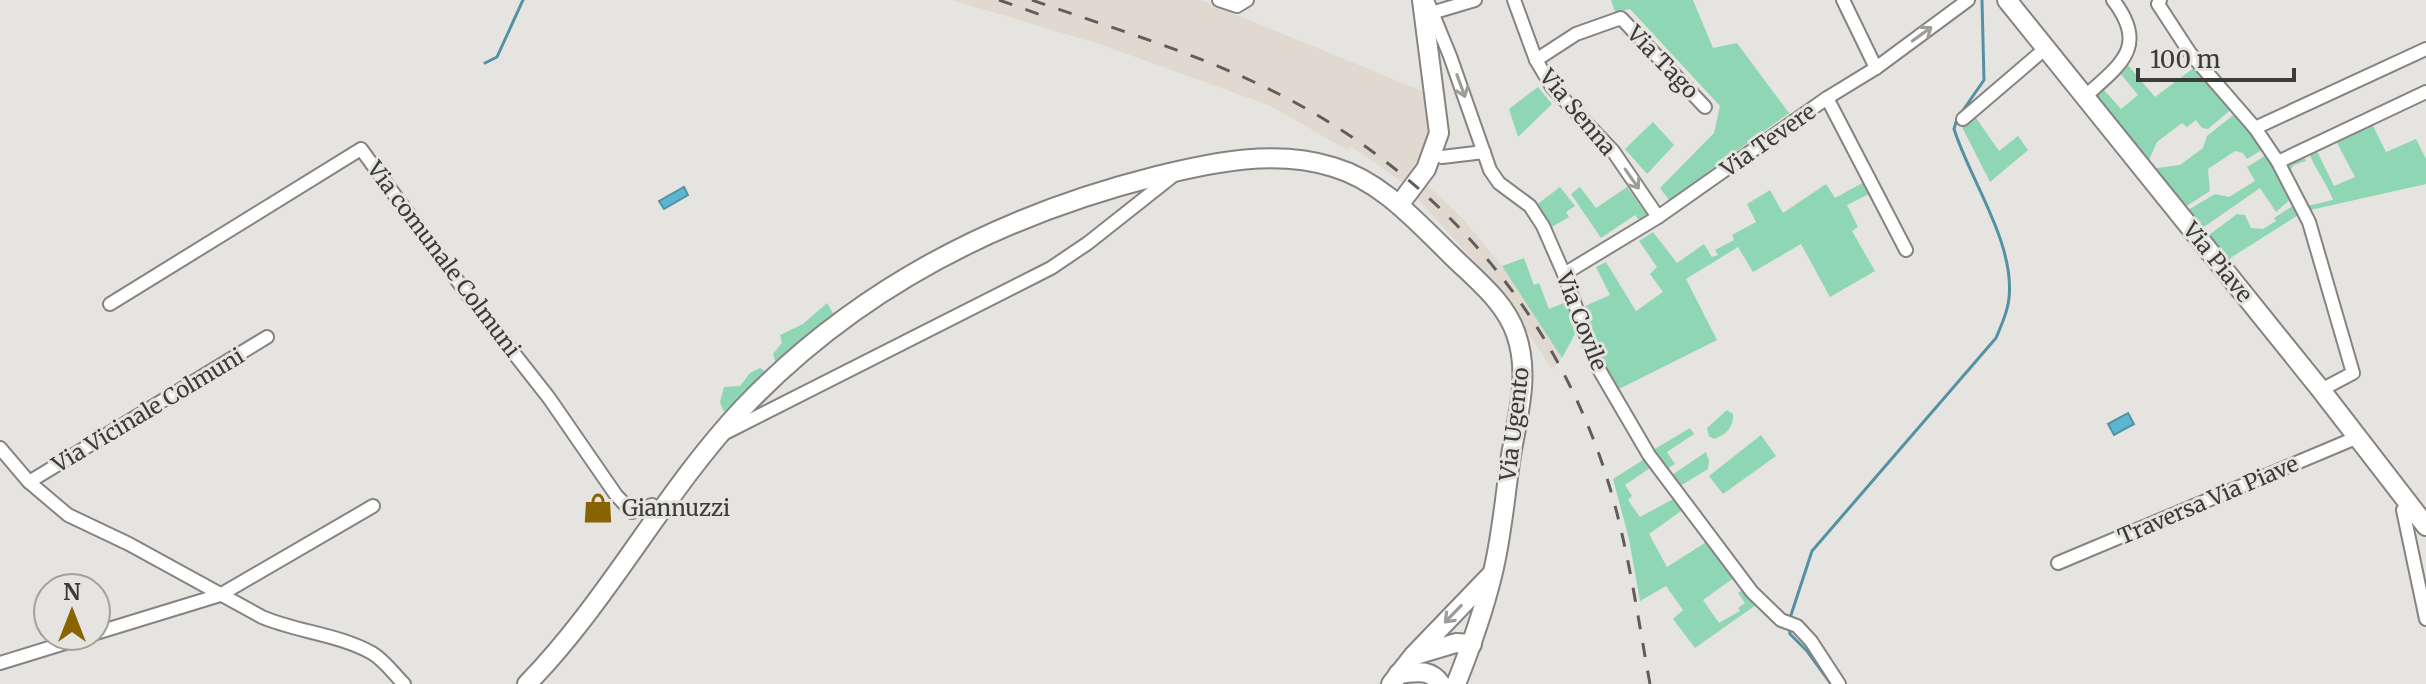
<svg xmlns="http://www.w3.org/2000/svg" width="2426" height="684" font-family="Merriweather,serif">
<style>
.built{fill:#e0d9cf}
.green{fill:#8fd6b5}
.water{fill:#5bb7d1;stroke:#5292a4;stroke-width:2}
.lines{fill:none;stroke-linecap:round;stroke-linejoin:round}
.stream{stroke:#5292a4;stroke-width:3}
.street-casing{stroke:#868380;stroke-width:16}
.secondary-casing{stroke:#868380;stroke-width:22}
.street{stroke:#fff;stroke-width:12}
.secondary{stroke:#fff;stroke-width:18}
.rail{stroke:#5f5e5d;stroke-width:3;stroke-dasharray:14 14;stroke-linecap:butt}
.oneway{stroke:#9e9d9c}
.labels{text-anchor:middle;stroke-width:6;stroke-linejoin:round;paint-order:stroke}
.street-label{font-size:22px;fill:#3c3b3a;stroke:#e6e4e0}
.poi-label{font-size:22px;fill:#3c3b3a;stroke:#e6e4e0;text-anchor:start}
</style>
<rect width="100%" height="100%" fill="#e6e4e0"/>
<g class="built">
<polygon points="952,0 1201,0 1427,93 1432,121 1430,149 1406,185 1351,146 1347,150 1271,106 1099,44"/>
<polygon points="1426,184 1463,219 1502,266 1537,318 1562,358 1552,369 1495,284 1415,196"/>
</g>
<g class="green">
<polygon points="1611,0 1693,0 1713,48 1737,43 1789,113 1669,200 1660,188 1714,133 1720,106 1630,9 1615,12"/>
<polygon points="2127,64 2155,97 2195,67 2233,108 2208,129 2202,128 2196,120 2187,127 2182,123 2157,142 2149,160 2144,161 2091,97 2103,89 2121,109 2138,95 2120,73"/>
<polygon points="1538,87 1552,104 1518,137 1509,109"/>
<polygon points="2236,113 2260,144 2260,151 2247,159 2243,153 2235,151 2208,169 2210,191 2182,209 2150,169 2180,165 2203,148 2207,136"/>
<polygon points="1974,115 1999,151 2018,136 2028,150 1990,182 1961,125"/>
<polygon points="1653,122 1674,145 1647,174 1625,149"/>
<path d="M2372,124L2386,152L2416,139L2426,159V184L2306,211L2283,166L2303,156L2306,161L2294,165L2290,170L2307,206L2333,200C2327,183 2315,169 2309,153L2316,149L2334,186L2355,177L2336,141Z"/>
<polygon points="2266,155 2292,198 2276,212 2260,188 2204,227 2197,227 2188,210 2215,194 2229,197 2255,181 2247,167"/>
<polygon points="1864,182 1869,194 1847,205 1858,227 1852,231 1875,271 1830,297 1801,244 1753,272 1738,247 1686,279 1717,340 1615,391 1594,349 1583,307 1610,295 1596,267 1606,262 1636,311 1663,292 1650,274 1657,267 1639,241 1653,232 1677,263 1704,244 1712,257 1718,255 1715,250 1734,240 1732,235 1756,222 1747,204 1770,190 1783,213 1826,184 1835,198"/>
<polygon points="1560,187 1575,206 1566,212 1569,217 1552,227 1535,206"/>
<polygon points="1580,187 1596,208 1627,187 1647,215 1639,220 1635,215 1601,238 1571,194"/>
<polygon points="2294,205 2300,214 2224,262 2205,238 2237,214 2245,215 2251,228 2263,229 2276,221 2274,218"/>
<polygon points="1524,258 1534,285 1539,283 1549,309 1566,302 1575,334 1562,358 1502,266"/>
<polygon points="827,303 834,315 776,363 773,354 782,343 780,335 803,324"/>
<polygon points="760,368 766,372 724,412 720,402 724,387 740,386 750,373"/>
<path d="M1727,410L1733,414C1734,427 1726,435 1714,439L1709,436L1707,428Z"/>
<polygon points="1690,428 1694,434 1667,452 1675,464 1667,469 1653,450"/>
<polygon points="1761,435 1776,456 1723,494 1709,476"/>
<polygon points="1706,452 1709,461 1708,469 1680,486 1672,475"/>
<polygon points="1646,458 1650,468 1625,485 1632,496 1628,500 1640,517 1675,498 1702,535 1681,511 1649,534 1667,567 1708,541 1735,577 1703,600 1719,623 1740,611 1738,608 1745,603 1738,593 1744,589 1756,605 1695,648 1673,619 1683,610 1666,586 1640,601 1629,539 1613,479"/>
</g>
<g class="water">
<polygon points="684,187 688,195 664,209 659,201"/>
<polygon points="2128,413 2134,424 2114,435 2108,424"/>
</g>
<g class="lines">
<g class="stream">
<polyline points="485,63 497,57 523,0"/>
<path d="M1790,618L1812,551L1996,338C2001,326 2008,312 2009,298C2015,243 1970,180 1954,129L1957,119L1984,80L1982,0"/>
<polyline points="1789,626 1790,634 1807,651 1831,684"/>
</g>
<g class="street-casing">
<g id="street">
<polyline points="1219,0 1237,6 1247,0"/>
<polyline points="1427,0 1450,56 1490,170 1499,183 1530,206 1543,226 1564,274 1597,366 1649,455 1752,592 1781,620 1797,626 1811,641 1839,684"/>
<polyline points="1514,0 1536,60 1552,87 1613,151 1658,217"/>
<polyline points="1843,0 1876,68"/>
<polyline points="2160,0 2158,4 2190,53 2255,128 2278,162 2309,222 2353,373 2321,390"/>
<polyline points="1428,14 1475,0"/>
<polyline points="1536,60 1576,34 1621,18 1705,107"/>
<path d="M2090,92C2124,62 2147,44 2113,0"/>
<polyline points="1827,98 1906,250"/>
<polyline points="1963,119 2046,48"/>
<polyline points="2255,128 2426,49"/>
<polyline points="1442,157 1484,152"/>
<polyline points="2278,162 2426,92"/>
<polyline points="1564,274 1658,217 1827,98 1876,68 1968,0"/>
<polyline points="110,304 361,149 465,291 549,398 616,495 632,512 652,505"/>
<polyline points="727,432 1051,268 1088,243 1174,175"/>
<path d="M0,448L29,482L68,515L129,544L262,617C297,632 338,634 372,653C384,660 394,674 404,684"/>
<polyline points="29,482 267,337"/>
<polyline points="2410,505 2403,510 2426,619"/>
<polyline points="2058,563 2358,437"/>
<polyline points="96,633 220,595 373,506"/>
<polyline points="0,663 88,636"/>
</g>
</g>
<g class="secondary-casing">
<g id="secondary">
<polyline points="2007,0 2321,390 2426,526"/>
<polyline points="1399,205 1426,169 1439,133 1422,0"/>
<polyline points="1416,655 1456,643 1472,644"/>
<path d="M1398,674C1416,672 1430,668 1441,684"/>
<path d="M527,684C609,600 663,493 743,408C856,289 998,216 1157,176C1214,162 1276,149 1333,167C1381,181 1415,220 1450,254C1474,278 1505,301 1516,334C1530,374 1518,415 1511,455C1505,495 1502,537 1492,576C1483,613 1470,649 1456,684"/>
<polyline points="1391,684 1413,656 1491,575"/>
</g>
</g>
<use href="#street" class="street"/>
<use href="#secondary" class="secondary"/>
<g class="rail">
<polyline points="999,0 1044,16"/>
<path d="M1032,0C1106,26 1183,49 1254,82C1426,161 1556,306 1610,488C1629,552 1638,619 1650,684"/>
</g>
</g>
<defs><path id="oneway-shaft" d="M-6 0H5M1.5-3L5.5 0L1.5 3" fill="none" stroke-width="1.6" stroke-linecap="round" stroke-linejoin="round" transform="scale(2)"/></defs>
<g class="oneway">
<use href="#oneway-shaft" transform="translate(1922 34) rotate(-36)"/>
<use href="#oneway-shaft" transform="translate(1461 86) rotate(70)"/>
<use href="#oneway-shaft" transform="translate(1632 179) rotate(55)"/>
<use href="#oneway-shaft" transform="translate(1453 614) rotate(134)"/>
</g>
<defs>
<g id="shop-bare" transform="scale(2.4)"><path d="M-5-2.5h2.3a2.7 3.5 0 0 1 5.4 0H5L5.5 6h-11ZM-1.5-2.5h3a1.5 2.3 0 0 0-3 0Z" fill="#886300" stroke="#e6e4e0" stroke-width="2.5" paint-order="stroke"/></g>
</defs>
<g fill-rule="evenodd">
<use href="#shop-bare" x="598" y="508"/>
</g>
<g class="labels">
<g class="street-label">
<text transform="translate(1663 62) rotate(46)" y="8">Via Tago</text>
<text transform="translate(1578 112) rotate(50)" y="8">Via Senna</text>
<text transform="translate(1768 140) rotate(-35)" y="8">Via Tevere</text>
<text transform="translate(444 259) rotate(53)" y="8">Via comunale Colmuni</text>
<text transform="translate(2218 262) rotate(51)" y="8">Via Piave</text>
<text transform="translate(1582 321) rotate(69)" y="8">Via Covile</text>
<text transform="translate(148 410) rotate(-31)" y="8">Via Vicinale Colmuni</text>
<text transform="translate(1514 424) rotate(-83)" y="8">Via Ugento</text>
<text transform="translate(2208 500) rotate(-23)" y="8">Traversa Via Piave</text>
</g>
<g class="poi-label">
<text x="622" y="516">Giannuzzi</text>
</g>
</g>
<g transform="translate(72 612)"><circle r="38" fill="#e6e4e0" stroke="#a2a09e" stroke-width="2"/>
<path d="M0-6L14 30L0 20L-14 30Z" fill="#886300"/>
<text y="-12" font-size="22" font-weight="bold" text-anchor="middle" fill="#3c3b3a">N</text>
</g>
<path d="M2138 68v12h156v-12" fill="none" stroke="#3c3b3a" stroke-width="4"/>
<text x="2150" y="68" font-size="24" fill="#3c3b3a" stroke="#e6e4e0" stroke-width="6" paint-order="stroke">100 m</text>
</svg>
